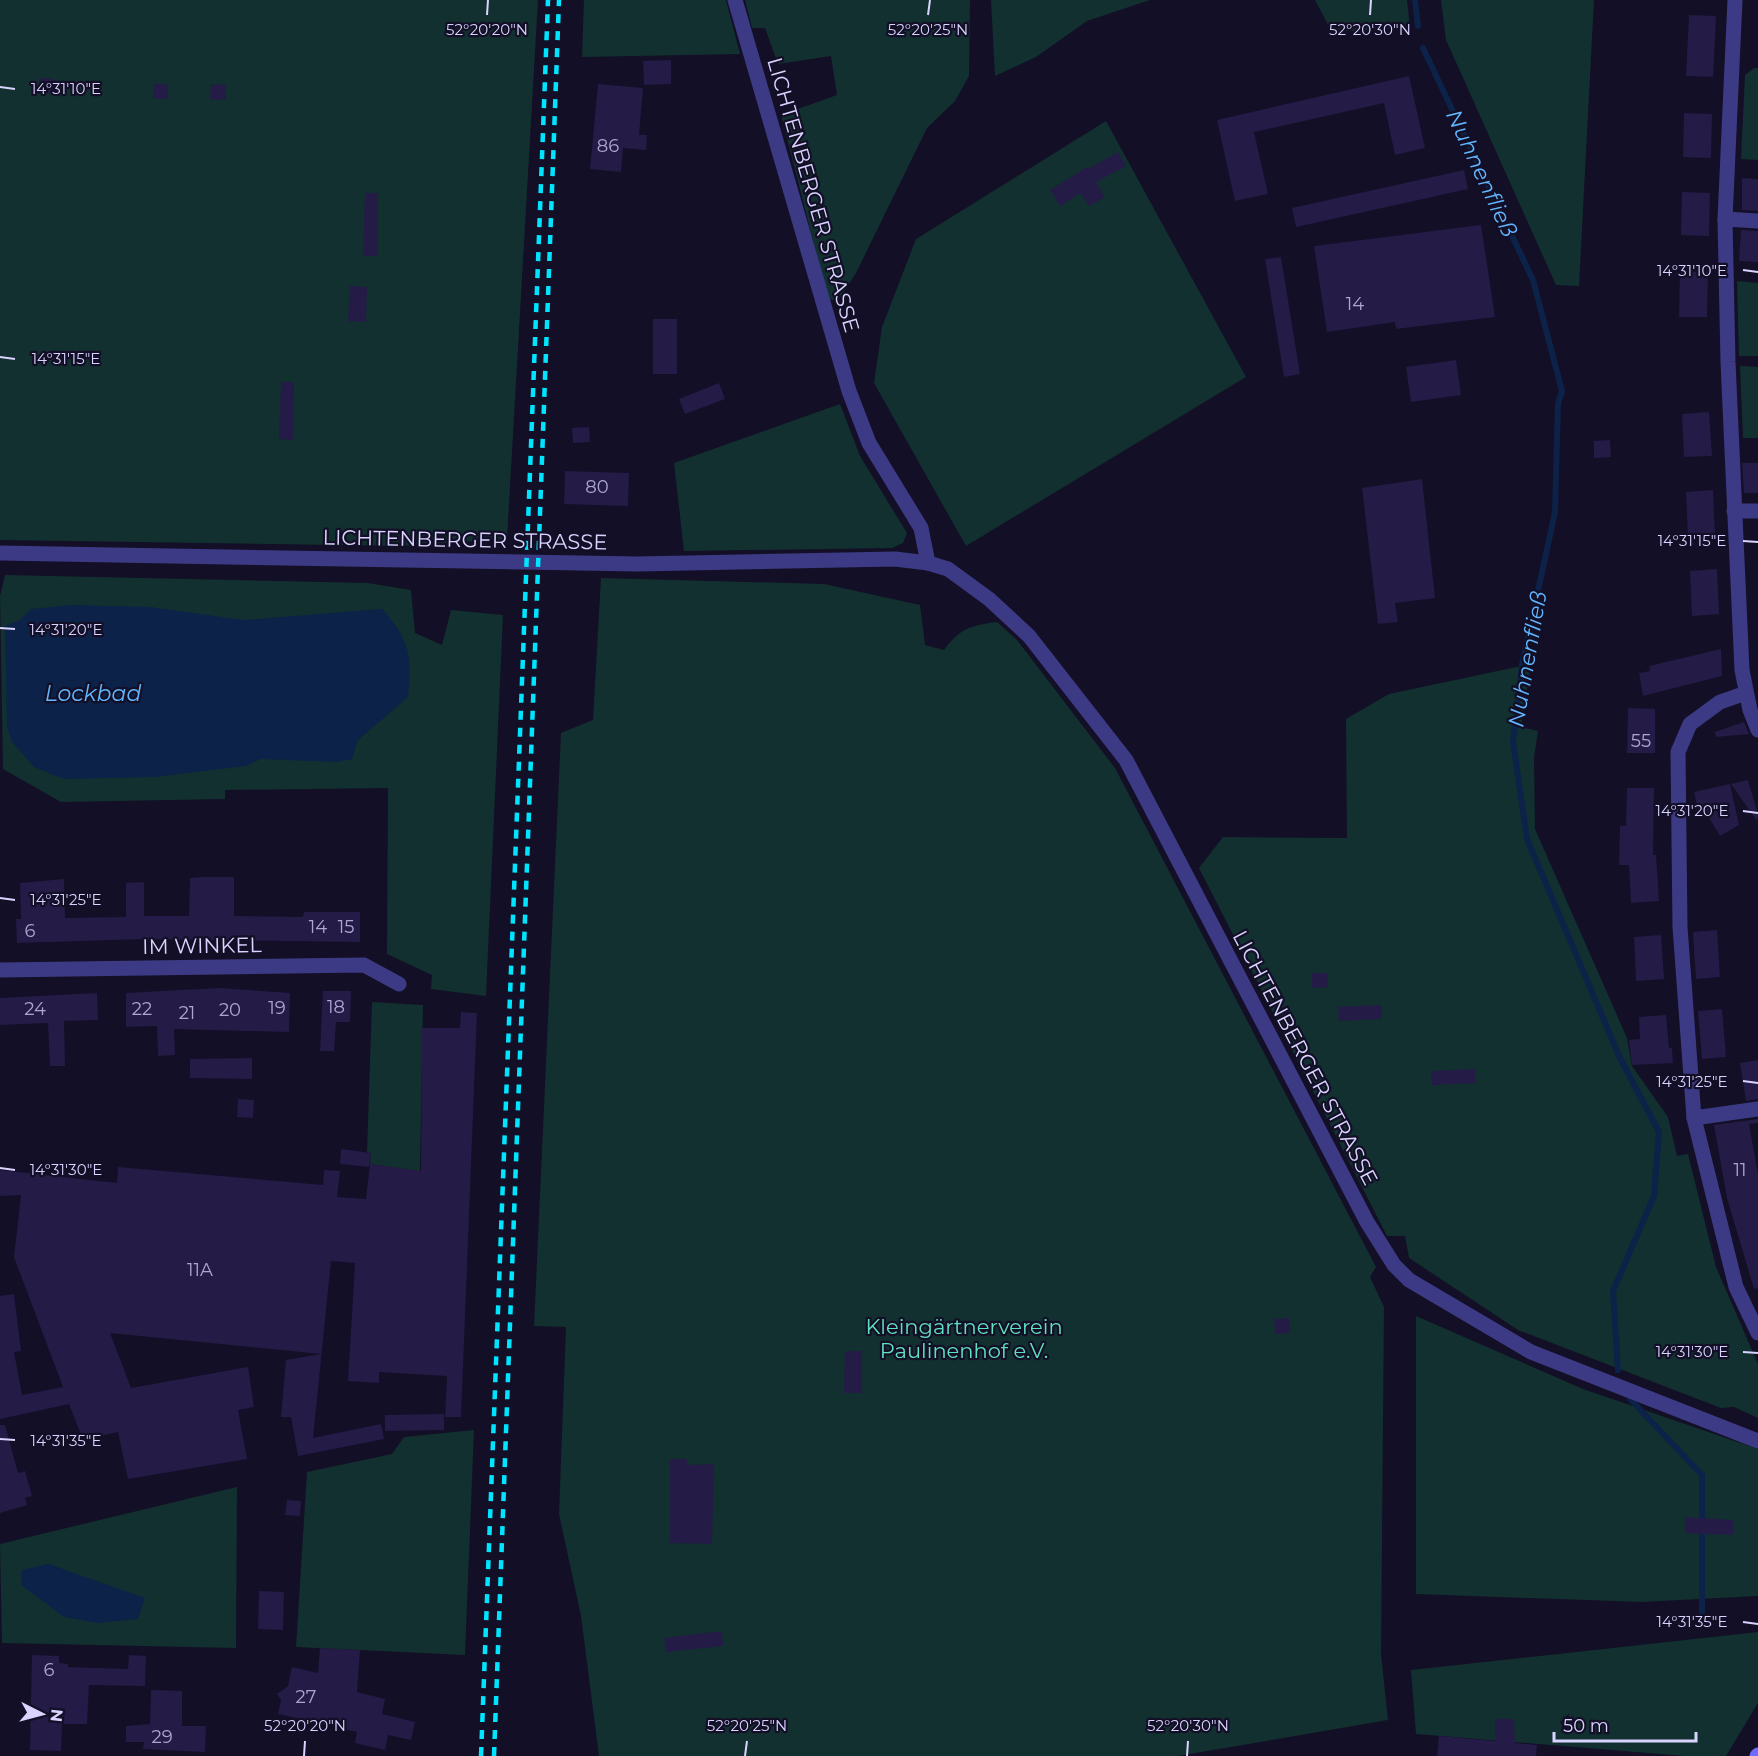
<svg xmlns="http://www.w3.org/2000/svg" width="1758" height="1756" font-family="Montserrat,sans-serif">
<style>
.green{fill:#12302f;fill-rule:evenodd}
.water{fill:#0c2248}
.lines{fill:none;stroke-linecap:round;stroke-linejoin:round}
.stream{stroke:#0c2248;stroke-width:6}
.building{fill:#241b47}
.street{stroke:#3d3a85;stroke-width:15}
.secondary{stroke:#6f6bff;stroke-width:15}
.rail{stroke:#00e5ff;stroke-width:4.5;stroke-dasharray:9 8;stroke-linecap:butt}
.ticks{fill:none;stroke:#d9d4ff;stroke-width:2}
.labels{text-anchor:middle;stroke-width:4.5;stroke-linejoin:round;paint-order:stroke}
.number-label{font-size:18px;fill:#aca6d1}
.street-label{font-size:21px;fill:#d9d4ff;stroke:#130f26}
.park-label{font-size:21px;fill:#5fe0c0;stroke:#130f26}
.water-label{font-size:22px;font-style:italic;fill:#62b6ff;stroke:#130f26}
.ticks-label{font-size:15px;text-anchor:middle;fill:#d9d4ff;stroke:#130f26;stroke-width:4.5;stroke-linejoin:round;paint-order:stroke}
</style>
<rect width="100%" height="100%" fill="#130f26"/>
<g class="green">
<polygon points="0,0 538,0 507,539 399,546 0,540"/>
<polygon points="584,0 726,0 740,54 582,57"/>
<polygon points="745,0 970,0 969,76 955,101 927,128 856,273 838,301 828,299 781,115 837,95 831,56 778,64 765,28 752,28"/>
<polygon points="991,0 1150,0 1087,21 1036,57 995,76"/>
<polygon points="1315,0 1407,0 1410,28 1332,32"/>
<polygon points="1441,0 1594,0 1579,286 1556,285 1446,40"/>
<polygon points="1754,68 1758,68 1758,160 1741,159 1745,75"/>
<polygon points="1106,121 1246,377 966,546 874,383 882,327 916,239"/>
<polygon points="1737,281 1758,283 1758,356 1739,356"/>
<polygon points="1740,366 1758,367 1758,438 1743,438"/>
<polygon points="840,404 860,456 907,533 903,543 892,548 684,551 674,463"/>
<polygon points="5,575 368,583 411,590 415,633 442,645 451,610 503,615 486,996 431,989 432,975 387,954 388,788 225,790 225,799 61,802 3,769 0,596"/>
<path d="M601,578L824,584L920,605L925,645L944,650C959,629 971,625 997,622L1017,640L1115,768L1376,1267L1370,1277L1384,1307L1381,1654L1388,1720L1178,1756H599L581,1616L559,1514L566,1327L534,1326L561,733L593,720Z"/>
<polygon points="1531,664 1521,727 1538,731 1534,758 1535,829 1627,1038 1632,1066 1668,1117 1677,1156 1688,1154 1716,1267 1758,1364 1758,1418 1734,1407 1721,1408 1518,1330 1409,1258 1405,1236 1387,1236 1199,868 1223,837 1347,838 1346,719 1389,694"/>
<polygon points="372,1002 423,1005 420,1172 370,1164 371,1153 367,1152"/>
<polygon points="1416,1316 1583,1389 1758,1449 1758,1596 1641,1602 1416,1594"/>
<polygon points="474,1430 465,1655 296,1647 307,1472 392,1454 404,1437"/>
<path d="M237,1487L236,1648L2,1643L0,1544ZM48,1564L96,1582L21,1585Z"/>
<polygon points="1758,1632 1758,1703 1726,1756 1684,1756 1416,1734 1411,1670"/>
</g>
<g class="water">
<path d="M72,605L150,607L243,620L382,609C410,640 412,656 408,697L358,740L352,759L337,762L261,759L246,766L155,777L64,779L34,767L12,742L7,727L5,626L20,620L31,609Z"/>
<polygon points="48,1564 145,1598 138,1619 98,1623 64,1617 21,1585 22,1570"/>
</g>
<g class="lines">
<g class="stream">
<polyline points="1415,0 1418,26"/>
<polyline points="1423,48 1533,280 1562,391 1558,404 1555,512 1522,665 1513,742 1527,839 1620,1058 1659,1132 1654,1196 1613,1291 1618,1370"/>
<polyline points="1630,1399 1702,1475 1702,1619"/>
</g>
</g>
<g class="building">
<polygon points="1689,15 1716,16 1713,77 1686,76"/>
<polygon points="671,60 671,84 644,85 643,61"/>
<polygon points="1409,76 1425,148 1395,155 1384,103 1254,132 1268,194 1235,201 1217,120"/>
<polygon points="39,78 53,79 53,93 39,93"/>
<polygon points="154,84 168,84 168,99 153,98"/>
<polygon points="211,84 226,85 226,100 210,99"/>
<polygon points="598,84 643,88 639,135 647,135 646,150 623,148 621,172 590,169"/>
<polygon points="1684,113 1712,114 1711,158 1683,157"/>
<polygon points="1118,152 1126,166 1096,182 1105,197 1089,206 1081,193 1060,206 1050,190 1087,167 1088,169"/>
<polygon points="1464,170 1468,189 1296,227 1292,208"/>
<polygon points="1742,178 1758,179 1758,211 1742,210"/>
<polygon points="1682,192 1710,193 1709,236 1681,235"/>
<polygon points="365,193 378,193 378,256 363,256"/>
<polygon points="1481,225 1495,317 1396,329 1395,322 1327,332 1314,246"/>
<polygon points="1741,230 1758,231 1758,262 1739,261"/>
<polygon points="1281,257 1300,374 1284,377 1265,259"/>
<polygon points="1680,272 1708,272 1707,317 1679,317"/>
<polygon points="350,286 367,287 366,322 348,321"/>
<rect x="653" y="319" width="24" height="55"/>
<polygon points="1456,360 1461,395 1411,402 1406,367"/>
<polygon points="281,382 294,382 293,440 279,439"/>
<polygon points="719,383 725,399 685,414 679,399"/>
<polygon points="1709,412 1712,456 1684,457 1682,414"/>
<polygon points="589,427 590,442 573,443 572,428"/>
<polygon points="1610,440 1611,457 1594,458 1594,441"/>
<polygon points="1742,463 1758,463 1758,493 1744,493"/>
<polygon points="565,471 629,473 628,506 564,504"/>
<polygon points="1422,479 1435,598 1395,603 1398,622 1378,624 1362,488"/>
<polygon points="1713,490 1715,535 1688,536 1686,492"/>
<polygon points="1717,569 1719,614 1692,616 1690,571"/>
<polygon points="1721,649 1722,676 1643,696 1639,673 1650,671 1649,666"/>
<polygon points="1628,708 1655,709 1655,753 1627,753"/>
<polygon points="1744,722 1749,734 1716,737 1715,732"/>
<polygon points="1748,780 1758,815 1757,821 1731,784"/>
<polygon points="1730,784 1739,825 1720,836 1705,811 1699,813 1694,792"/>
<polygon points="1627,788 1654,788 1653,855 1656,855 1659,901 1631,903 1629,865 1619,865 1620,826 1626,826"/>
<polygon points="204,877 234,877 234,916 303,917 304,912 360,912 360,942 144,939 17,943 16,919 21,919 20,883 64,879 65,918 126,917 126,883 144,882 144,916 189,916 190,878"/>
<polygon points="1717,930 1720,977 1696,979 1693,932"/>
<polygon points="1661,935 1664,979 1636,981 1634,937"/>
<polygon points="1312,973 1327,973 1328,987 1312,988"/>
<polygon points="219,988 290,993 289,1032 174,1029 175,1055 158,1056 157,1026 126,1027 126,993"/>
<polygon points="323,991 351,991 350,1022 336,1022 334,1051 320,1051"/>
<polygon points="97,993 98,1020 64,1021 65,1066 50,1066 48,1023 0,1025 0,998"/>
<polygon points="1382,1005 1382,1019 1339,1021 1338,1007"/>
<polygon points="1722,1009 1726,1057 1702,1059 1698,1011"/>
<polygon points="461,1012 477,1013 461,1417 445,1417 447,1376 379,1372 379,1383 348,1381 355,1263 331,1261 313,1438 381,1424 384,1439 298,1456 291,1417 281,1417 286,1360 321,1354 110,1333 131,1388 248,1367 254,1407 238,1410 247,1459 128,1479 118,1432 83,1440 69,1404 0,1419 0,1296 14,1294 21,1351 14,1352 22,1395 63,1387 14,1257 21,1195 0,1196 0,1170 117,1183 118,1167 323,1185 324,1170 340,1171 337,1197 366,1199 370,1164 421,1171 422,1028 460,1028"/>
<polygon points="1666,1015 1669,1048 1672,1048 1673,1063 1632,1065 1629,1040 1640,1039 1639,1017"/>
<polygon points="252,1058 252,1079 190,1078 190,1059"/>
<polygon points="1758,1060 1758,1099 1746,1101 1740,1063"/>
<polygon points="1475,1069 1475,1083 1432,1085 1431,1071"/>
<polygon points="238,1099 254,1100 253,1118 237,1117"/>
<polygon points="1758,1119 1758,1123 1749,1124 1758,1174 1758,1288 1754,1289 1727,1198 1714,1125"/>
<polygon points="341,1149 371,1153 369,1167 340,1164"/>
<polygon points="1289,1318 1290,1333 1275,1334 1274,1319"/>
<polygon points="845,1351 862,1351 862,1393 844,1393"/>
<polygon points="444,1414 444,1430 385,1431 385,1415"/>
<polygon points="0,1425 5,1425 18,1473 25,1471 32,1496 25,1498 27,1505 0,1513"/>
<polygon points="670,1459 687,1459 687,1465 714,1464 712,1544 670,1543"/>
<polygon points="287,1500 301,1501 300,1516 285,1515"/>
<polygon points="1685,1517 1733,1520 1733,1535 1685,1533"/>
<polygon points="259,1591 284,1592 283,1630 258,1629"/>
<polygon points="722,1631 723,1646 666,1652 664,1638"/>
<polygon points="320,1648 360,1650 357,1692 385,1699 382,1714 415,1722 411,1740 388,1735 385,1750 355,1743 357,1732 278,1714 281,1700 277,1694 288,1686 292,1667 318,1673"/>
<polygon points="32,1655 59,1656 59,1663 68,1664 68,1667 128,1669 129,1655 146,1656 145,1686 89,1685 87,1724 62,1724 61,1751 30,1750"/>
<polygon points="151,1690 182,1691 182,1726 206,1726 205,1752 143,1749 144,1742 126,1742 126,1726 150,1724"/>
<polygon points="1495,1719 1514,1719 1515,1743 1537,1745 1536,1756 1437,1756 1439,1736 1495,1741"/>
</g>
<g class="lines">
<g class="street">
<polyline points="735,0 849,391 869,443 921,528 928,563"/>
<polyline points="1735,0 1725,219 1728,362 1742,670 1750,710 1758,730"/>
<polyline points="1725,219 1758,221"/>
<polyline points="1734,511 1758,511"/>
<polyline points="0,553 637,564 895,559 928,563 948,569 989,599 1029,636 1126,760 1367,1222 1394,1265 1409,1280 1531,1352 1758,1441"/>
<polyline points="1746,693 1720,702 1690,724 1678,752 1680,927 1694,1118 1736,1287 1758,1333"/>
<polyline points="0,970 364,965 399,984"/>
<polyline points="1694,1118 1758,1109"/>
</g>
<polyline class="secondary" points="1757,1756 1758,1755"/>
<g class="rail">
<polyline points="481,1756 548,0"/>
<polyline points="494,1756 559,0"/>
</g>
</g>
<path class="ticks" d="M487,15L488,0M928,15L930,0M1370,15L1371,0M0,87L15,89M1743,270L1758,272M0,357L15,359M1743,541L1758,542M0,628L15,629M1743,811L1758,813M0,898L15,900M1743,1081L1758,1083M0,1168L15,1170M1743,1352L1758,1353M0,1439L15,1440M1743,1622L1758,1624M304,1756L305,1741M745,1756L747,1741M1187,1756L1188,1741"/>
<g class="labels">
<g class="number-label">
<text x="608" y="152">86</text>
<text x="1355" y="310">14</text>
<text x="597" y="493">80</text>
<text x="1641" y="747">55</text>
<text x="318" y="933">14</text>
<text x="346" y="933">15</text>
<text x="30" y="937">6</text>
<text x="336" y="1013">18</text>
<text x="277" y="1014">19</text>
<text x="35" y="1015">24</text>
<text x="142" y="1015">22</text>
<text x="230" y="1016">20</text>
<text x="187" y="1019">21</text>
<text x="1740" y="1176">11</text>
<text x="200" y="1276">11A</text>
<text x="49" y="1676">6</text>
<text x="306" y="1703">27</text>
<text x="162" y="1743">29</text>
</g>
<g class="street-label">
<text transform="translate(813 195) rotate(74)" y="7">LICHTENBERGER STRASSE</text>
<text transform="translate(465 540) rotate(1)" y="7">LICHTENBERGER STRASSE</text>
<text transform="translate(202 946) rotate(-1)" y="7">IM WINKEL</text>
<text transform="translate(1305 1058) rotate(62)" y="7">LICHTENBERGER STRASSE</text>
</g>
<g class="park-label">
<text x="964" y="1334">Kleingärtnerverein<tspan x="964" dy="24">Paulinenhof e.V.</tspan></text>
</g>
<g class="water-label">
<text transform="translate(1482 173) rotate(65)" y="8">Nuhnenfließ</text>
<text transform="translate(1527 659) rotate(-80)" y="8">Nuhnenfließ</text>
<text x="93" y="701">Lockbad</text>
</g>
</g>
<g class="ticks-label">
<text x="487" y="35">52°20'20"N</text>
<text x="928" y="35">52°20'25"N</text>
<text x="1370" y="35">52°20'30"N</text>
<text x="66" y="94">14°31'10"E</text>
<text x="1692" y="276">14°31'10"E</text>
<text x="66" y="364">14°31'15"E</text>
<text x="1692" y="546">14°31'15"E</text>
<text x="66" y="635">14°31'20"E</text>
<text x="1692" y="816">14°31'20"E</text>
<text x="66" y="905">14°31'25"E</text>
<text x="1692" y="1087">14°31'25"E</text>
<text x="66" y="1175">14°31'30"E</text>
<text x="1692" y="1357">14°31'30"E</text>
<text x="66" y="1446">14°31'35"E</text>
<text x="1692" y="1627">14°31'35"E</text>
<text x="305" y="1731">52°20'20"N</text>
<text x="747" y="1731">52°20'25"N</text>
<text x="1188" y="1731">52°20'30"N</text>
</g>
<g transform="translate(42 1714) rotate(96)" stroke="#130f26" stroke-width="4.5" paint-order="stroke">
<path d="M0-4.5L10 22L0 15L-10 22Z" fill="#d9d4ff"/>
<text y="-9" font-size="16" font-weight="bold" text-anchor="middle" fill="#d9d4ff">N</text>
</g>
<path d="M1554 1732v9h142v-9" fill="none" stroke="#d9d4ff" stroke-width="3"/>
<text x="1563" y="1732" font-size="18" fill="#d9d4ff" stroke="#130f26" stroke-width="4.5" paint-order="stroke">50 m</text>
</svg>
